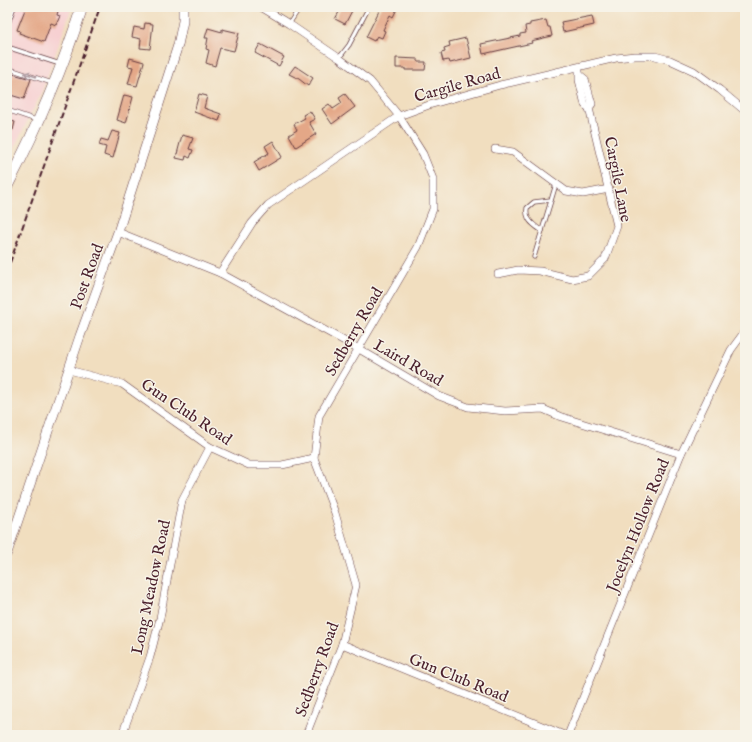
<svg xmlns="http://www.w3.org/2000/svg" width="752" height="742" font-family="'IM FELL English',serif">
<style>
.built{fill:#f7cfd1}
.building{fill:#e4a787}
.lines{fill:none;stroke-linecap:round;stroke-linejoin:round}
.service-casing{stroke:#633c41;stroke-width:5}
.minor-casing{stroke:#633c41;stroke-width:8}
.tertiary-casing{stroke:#633c41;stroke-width:10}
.primary-casing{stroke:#633c41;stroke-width:12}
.service{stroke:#fff;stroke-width:3.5}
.minor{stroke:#fff;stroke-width:7}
.tertiary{stroke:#fff;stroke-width:9}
.primary{stroke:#fff;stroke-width:11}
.rail{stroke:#4a1f2b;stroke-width:2;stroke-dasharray:6 3;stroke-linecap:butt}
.oneway{stroke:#ae9aa0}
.labels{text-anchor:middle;stroke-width:3;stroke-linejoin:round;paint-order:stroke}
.street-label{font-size:16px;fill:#4a1f2b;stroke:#f7f3e8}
</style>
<rect width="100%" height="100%" fill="#f7f3e8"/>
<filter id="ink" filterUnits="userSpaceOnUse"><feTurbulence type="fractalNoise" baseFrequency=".025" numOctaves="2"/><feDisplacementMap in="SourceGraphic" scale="8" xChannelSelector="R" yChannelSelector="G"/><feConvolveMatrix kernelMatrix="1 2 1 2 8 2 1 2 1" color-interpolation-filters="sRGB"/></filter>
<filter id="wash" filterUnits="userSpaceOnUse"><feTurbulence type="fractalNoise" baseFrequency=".012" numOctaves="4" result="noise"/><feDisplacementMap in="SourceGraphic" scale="16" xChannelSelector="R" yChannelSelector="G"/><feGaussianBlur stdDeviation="0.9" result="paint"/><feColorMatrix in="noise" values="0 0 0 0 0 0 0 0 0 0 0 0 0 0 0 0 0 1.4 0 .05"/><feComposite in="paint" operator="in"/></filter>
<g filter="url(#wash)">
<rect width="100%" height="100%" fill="#f1debf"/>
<polygon class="built" points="7,7 72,7 41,94 7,162"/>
<g id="blocks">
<g class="building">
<polygon points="26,7 59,7 57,15 60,16 56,25 51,23 44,42 19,33 20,31 17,30"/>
<polygon points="342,7 354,7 345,24 335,19"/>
<polygon points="381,7 392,7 397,9 393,17 390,15 383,30 385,31 382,38 377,36 374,41 366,37"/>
<polygon points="592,16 594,25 563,32 561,22"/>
<polygon points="546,20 548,27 550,27 552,36 531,41 532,43 483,54 481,44 520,36 520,34 526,33 525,26 530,25 530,23"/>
<polygon points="145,23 153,24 150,49 140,48 141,39 132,37 134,27 144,29"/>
<polygon points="208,28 222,32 222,29 239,33 234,51 220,48 215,66 206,63 209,50 206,49 208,38 205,38"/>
<polygon points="466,38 471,58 450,63 449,60 443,61 441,53 445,52 444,48 450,46 449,42"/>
<polygon points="260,44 284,57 279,66 255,53"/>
<polygon points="130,58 144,62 137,86 128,84 133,67 128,66"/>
<polygon points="396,58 418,59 418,62 426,62 425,70 405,70 405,68 396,68"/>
<polygon points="295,66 313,78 308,86 299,79 289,74"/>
<polygon points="13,74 31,79 24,99 7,94 9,88 7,87 7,83 9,77 12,78"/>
<polygon points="199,94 207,96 204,108 221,114 219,121 194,112"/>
<polygon points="345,94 355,107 332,124 322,109 329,104 333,109 342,103 339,98"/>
<polygon points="124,95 133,97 126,123 117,120"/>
<polygon points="310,111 315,119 309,122 316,134 296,147 289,135 297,130 294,124 305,118 303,115"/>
<polygon points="7,120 15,122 13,130 7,128"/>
<polygon points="112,131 120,133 113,158 104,155 106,147 99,145 101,139 108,141"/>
<polygon points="182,135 193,138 189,149 193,150 190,158 186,156 185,160 176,158"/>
<polygon points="273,141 282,157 259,171 254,162 269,153 265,146"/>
</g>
</g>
</g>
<g filter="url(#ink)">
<use href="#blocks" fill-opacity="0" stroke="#633c41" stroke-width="1"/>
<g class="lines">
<g class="service-casing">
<g id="service">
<polyline points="289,24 300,7"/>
<polyline points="7,26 14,7"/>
<polyline points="7,47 60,64"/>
<polyline points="339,58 349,45 369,7"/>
<polyline points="7,68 52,83"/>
<polyline points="7,110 36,120"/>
<path d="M542,231C534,225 525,220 527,208L534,202L551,200"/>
<polyline points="534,257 556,184"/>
</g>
</g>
<g class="minor-casing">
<g id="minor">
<polyline points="261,7 289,24 339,58 370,81 399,116 423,154 433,179 433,209 418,247 319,416 314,458 335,513 356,585 342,644 306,735"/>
<polyline points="579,71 579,80 585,105 589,108"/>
<polyline points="495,149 513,152 566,191 583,194 609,189"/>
<polyline points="118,232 220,273 359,349 439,396 468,407 505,411 543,409 559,416 681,454"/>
<polyline points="220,273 252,223 268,205 399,116 429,105 500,85 616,58 635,56 655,56 670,60 694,71 720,90 745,111"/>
<polyline points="498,274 518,270 540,271 572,279 588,276 605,259 617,226 589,108 592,104 585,79 580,75"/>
<polyline points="69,370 122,384 210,447 249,465 282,465 314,458"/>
<polyline points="342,644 564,735"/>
<polyline points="122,735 150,657 160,618 182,500 210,447"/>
<polyline points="568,735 681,454 731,350 745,331"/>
</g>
</g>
<g class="tertiary-casing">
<polyline id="tertiary" points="7,553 80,336 118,232 178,45 183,21 183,7"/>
</g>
<g class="primary-casing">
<path id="primary" d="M7,186C36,130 63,67 82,7"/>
</g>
<use href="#service" class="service"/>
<use href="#minor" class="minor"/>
<use href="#tertiary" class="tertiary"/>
<use href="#primary" class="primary"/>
<polyline class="rail" points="7,271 100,7"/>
</g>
<defs><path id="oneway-shaft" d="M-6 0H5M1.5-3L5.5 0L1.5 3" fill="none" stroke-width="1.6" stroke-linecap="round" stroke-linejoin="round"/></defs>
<use class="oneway" href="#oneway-shaft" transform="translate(30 75) rotate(-162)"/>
</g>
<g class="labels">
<g class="street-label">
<text transform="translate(457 84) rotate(-16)" y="6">Cargile Road</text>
<text transform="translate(619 179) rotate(79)" y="6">Cargile Lane</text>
<text transform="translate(86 276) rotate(-70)" y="6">Post Road</text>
<text transform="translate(353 331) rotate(-60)" y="6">Sedberry Road</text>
<text transform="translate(409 362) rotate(30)" y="6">Laird Road</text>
<text transform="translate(187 411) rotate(34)" y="6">Gun Club Road</text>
<text transform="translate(637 525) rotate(-68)" y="6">Jocelyn Hollow Road</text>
<text transform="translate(150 587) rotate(-78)" y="6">Long Meadow Road</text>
<text transform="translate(316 669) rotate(-70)" y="6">Sedberry Road</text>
<text transform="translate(459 677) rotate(22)" y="6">Gun Club Road</text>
</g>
</g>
<rect width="752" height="742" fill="none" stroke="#f7f3e8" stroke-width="24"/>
</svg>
